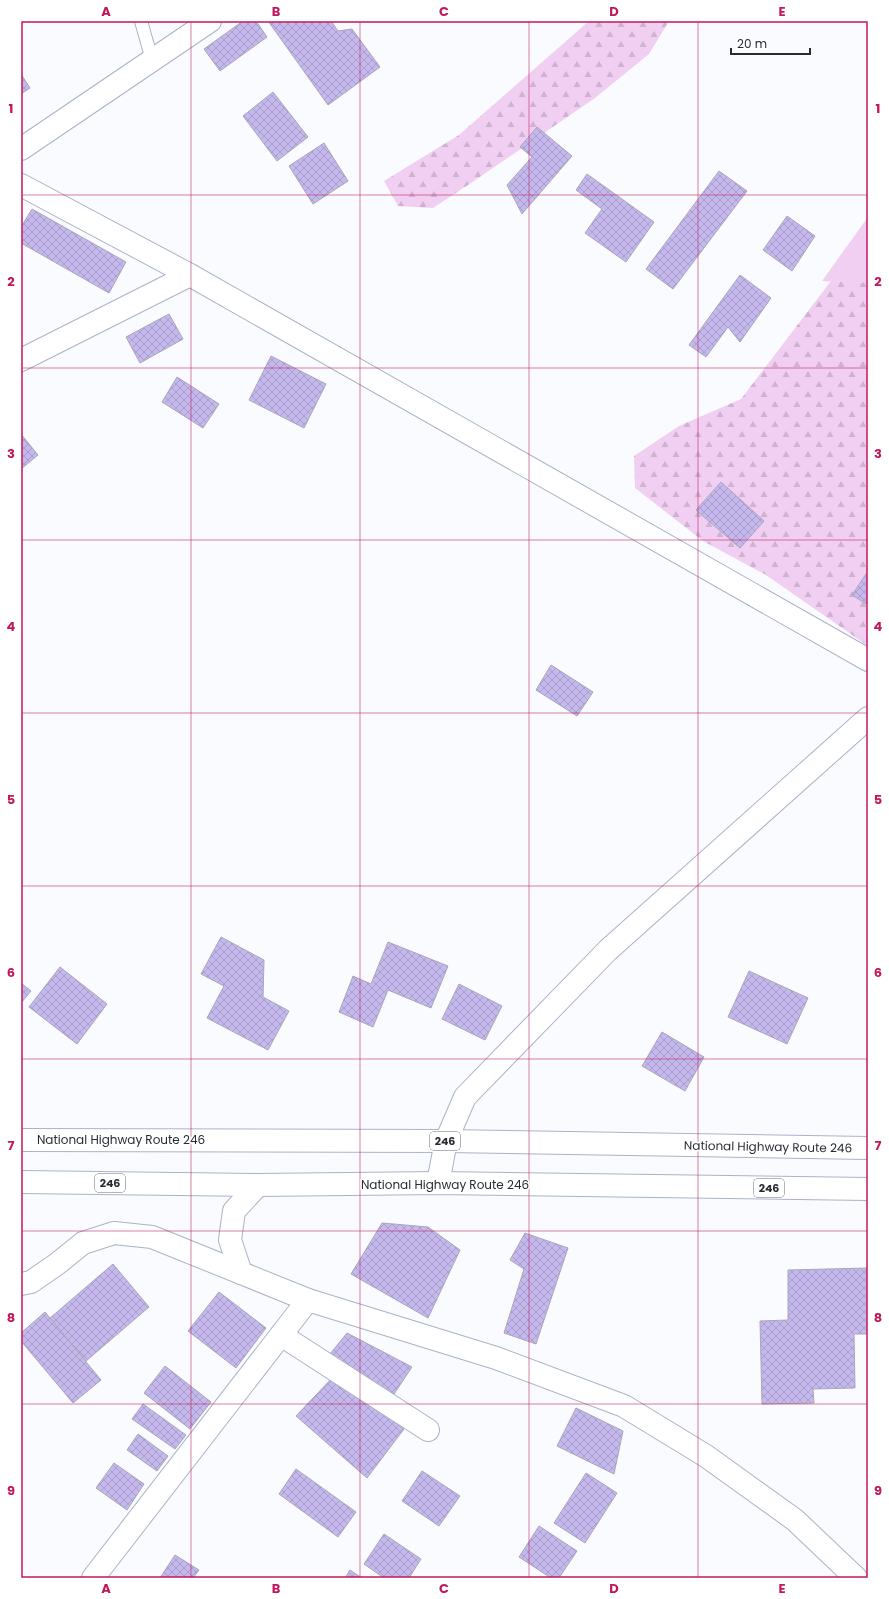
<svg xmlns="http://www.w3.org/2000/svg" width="889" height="1599" font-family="Poppins,sans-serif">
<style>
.grass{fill:#f0cff2}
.forest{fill:url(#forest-firs)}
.building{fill:url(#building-cross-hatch);stroke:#aaa6ba}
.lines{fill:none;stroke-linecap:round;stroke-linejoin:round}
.service-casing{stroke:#aab3c6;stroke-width:14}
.minor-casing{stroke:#aab3c6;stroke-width:24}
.tertiary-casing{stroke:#aab3c6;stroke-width:24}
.trunk-casing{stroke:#aab3c6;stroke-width:24}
.service{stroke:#fff;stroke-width:12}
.minor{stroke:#fff;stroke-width:22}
.tertiary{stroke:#fff;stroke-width:22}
.trunk{stroke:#fff;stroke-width:22}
.grid{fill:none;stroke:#c2185b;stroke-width:1;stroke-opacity:0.55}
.labels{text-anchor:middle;stroke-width:3;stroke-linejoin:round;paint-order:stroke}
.shield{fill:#fff;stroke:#686b70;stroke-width:1}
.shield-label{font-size:11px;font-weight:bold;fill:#282b33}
.street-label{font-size:12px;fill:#282b33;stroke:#fff}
.neatline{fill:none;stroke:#c2185b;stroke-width:1.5}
.grid-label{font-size:13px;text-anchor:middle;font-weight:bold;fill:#c2185b}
</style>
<defs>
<pattern id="forest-firs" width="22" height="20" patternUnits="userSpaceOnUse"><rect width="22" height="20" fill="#f0cff2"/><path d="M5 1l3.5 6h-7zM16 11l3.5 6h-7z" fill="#ceb2d0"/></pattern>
<pattern id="building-cross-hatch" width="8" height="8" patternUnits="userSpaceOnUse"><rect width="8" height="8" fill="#c5b8ed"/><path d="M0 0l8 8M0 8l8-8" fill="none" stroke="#a99ecc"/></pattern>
</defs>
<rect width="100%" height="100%" fill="#f9fbff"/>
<polygon class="grass" points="868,217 868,291 860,283 822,281"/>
<g class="forest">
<polygon points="589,21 669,21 649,54 595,98 471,183 433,208 398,206 384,181 459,135"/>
<polygon points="831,281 868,283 868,646 766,575 703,541 635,488 634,456 679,426 741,399"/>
</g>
<g class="building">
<polygon points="243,21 256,21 267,37 220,71 204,49"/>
<polygon points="268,21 331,21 338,31 352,29 380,67 328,105"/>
<polygon points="21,74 30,88 21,94"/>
<polygon points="273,92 308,137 277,161 243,116"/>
<polygon points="537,127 572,156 522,214 507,185 532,157 520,147"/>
<polygon points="324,143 348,181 313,204 289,166"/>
<polygon points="719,171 747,191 673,289 646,269"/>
<polygon points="587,174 654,222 626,262 585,233 602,209 576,190"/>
<polygon points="32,209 126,262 109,293 21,243 21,227"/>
<polygon points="787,216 815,236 792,271 763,250"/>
<polygon points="740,275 771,298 740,342 728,327 706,357 689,345"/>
<polygon points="169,314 183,339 140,363 126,337"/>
<polygon points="271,356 326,384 304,428 249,400"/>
<polygon points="177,377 219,404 203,428 162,402"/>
<polygon points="21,434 38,455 21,469"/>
<polygon points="721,482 764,521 740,548 696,510"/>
<polygon points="868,571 868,605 852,595"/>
<polygon points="551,665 593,692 577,716 536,690"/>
<polygon points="221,937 264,960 263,997 289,1011 268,1050 207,1018 224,986 201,974"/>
<polygon points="388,942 448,966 431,1008 388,990 373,1027 339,1012 353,976 371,984"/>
<polygon points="60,967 107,1004 77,1044 29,1007"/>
<polygon points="749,971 808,998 787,1044 728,1017"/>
<polygon points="21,983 31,991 21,1003"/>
<polygon points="459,984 502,1006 485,1040 442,1019"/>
<polygon points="662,1032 704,1057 685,1091 642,1066"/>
<polygon points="382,1223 428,1227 460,1250 428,1318 351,1274"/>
<polygon points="525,1233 568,1248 536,1344 504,1333 524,1269 510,1260"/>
<polygon points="113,1264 149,1307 86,1361 50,1318"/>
<polygon points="868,1268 868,1334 854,1334 855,1388 813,1389 814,1403 762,1404 760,1321 788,1320 788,1270"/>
<polygon points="219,1292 266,1328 236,1368 188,1331"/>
<polygon points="45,1312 101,1380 73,1403 21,1341 21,1333"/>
<polygon points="347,1333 412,1367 392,1397 330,1354"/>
<polygon points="165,1366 211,1402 190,1429 144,1393"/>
<polygon points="334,1376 404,1429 367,1478 296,1416"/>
<polygon points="143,1404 186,1435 175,1449 132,1419"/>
<polygon points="576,1408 623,1431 614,1474 557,1446"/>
<polygon points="138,1434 168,1456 157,1471 127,1450"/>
<polygon points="114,1463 144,1484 127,1510 96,1488"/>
<polygon points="296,1469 356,1512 338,1537 279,1494"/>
<polygon points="422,1471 460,1496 439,1526 402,1501"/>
<polygon points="586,1473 617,1493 585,1543 554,1523"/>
<polygon points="539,1526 577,1551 559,1578 551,1578 519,1557"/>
<polygon points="384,1534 421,1559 409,1578 384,1578 364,1564"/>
<polygon points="175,1555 199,1570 193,1578 160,1578"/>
<polygon points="350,1570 362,1578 345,1578"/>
</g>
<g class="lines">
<g class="service-casing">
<polyline id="service" points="141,21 152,60"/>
</g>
<g class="minor-casing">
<g id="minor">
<polyline points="21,149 210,21"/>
<polyline points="21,185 190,275 868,660"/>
<polyline points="21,360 190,275"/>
<polyline points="438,1183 446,1141 465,1097 608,950 868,718"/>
<polyline points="241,1273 230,1240 234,1211 258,1185"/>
<polyline points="281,1335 428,1430"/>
<polyline points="93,1578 308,1300 496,1358 624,1406 706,1456 795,1520 856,1578"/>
</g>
</g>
<g class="tertiary-casing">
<polyline id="tertiary" points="21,1284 31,1282 57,1264 83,1243 114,1233 152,1237 308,1300"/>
</g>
<g class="trunk-casing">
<g id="trunk">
<polyline points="21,1140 446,1141 868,1148"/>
<polyline points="21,1182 258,1185 438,1183 868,1189"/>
</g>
</g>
<use href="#service" class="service"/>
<use href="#minor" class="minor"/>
<use href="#tertiary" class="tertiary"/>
<use href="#trunk" class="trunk"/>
</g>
<path class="grid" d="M191,21V1578M360,21V1578M529,21V1578M698,21V1578M21,195H868M21,368H868M21,540H868M21,713H868M21,886H868M21,1059H868M21,1231H868M21,1404H868"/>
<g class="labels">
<g class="shield">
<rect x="430" y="1132" width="30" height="18" rx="3"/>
<rect x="95" y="1174" width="30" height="18" rx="3"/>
<rect x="754" y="1179" width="30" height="18" rx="3"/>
</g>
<g class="shield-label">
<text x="445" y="1145">246</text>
<text x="110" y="1187">246</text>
<text x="769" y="1192">246</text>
</g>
<g class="street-label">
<text x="121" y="1144">National Highway Route 246</text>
<text transform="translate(768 1147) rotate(1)" y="4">National Highway Route 246</text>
<text x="445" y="1189">National Highway Route 246</text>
</g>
</g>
<rect width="889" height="1599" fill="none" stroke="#ffffff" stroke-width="44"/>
<path d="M731 48v6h79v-6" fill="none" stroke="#282b33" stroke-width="2"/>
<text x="737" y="48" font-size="12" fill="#282b33" stroke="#ffffff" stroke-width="3" paint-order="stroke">20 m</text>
<rect x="22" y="22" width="845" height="1555" class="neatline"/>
<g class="grid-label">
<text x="106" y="16">A</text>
<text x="276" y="16">B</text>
<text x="444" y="16">C</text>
<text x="614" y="16">D</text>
<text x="782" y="16">E</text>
<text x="11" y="113">1</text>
<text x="878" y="113">1</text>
<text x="11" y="286">2</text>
<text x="878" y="286">2</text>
<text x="11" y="458">3</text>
<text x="878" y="458">3</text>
<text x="11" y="631">4</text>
<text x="878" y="631">4</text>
<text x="11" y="804">5</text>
<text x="878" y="804">5</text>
<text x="11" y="977">6</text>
<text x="878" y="977">6</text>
<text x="11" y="1150">7</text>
<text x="878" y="1150">7</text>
<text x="11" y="1322">8</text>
<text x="878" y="1322">8</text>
<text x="11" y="1495">9</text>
<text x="878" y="1495">9</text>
<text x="106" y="1593">A</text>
<text x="276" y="1593">B</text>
<text x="444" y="1593">C</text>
<text x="614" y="1593">D</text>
<text x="782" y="1593">E</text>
</g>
</svg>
